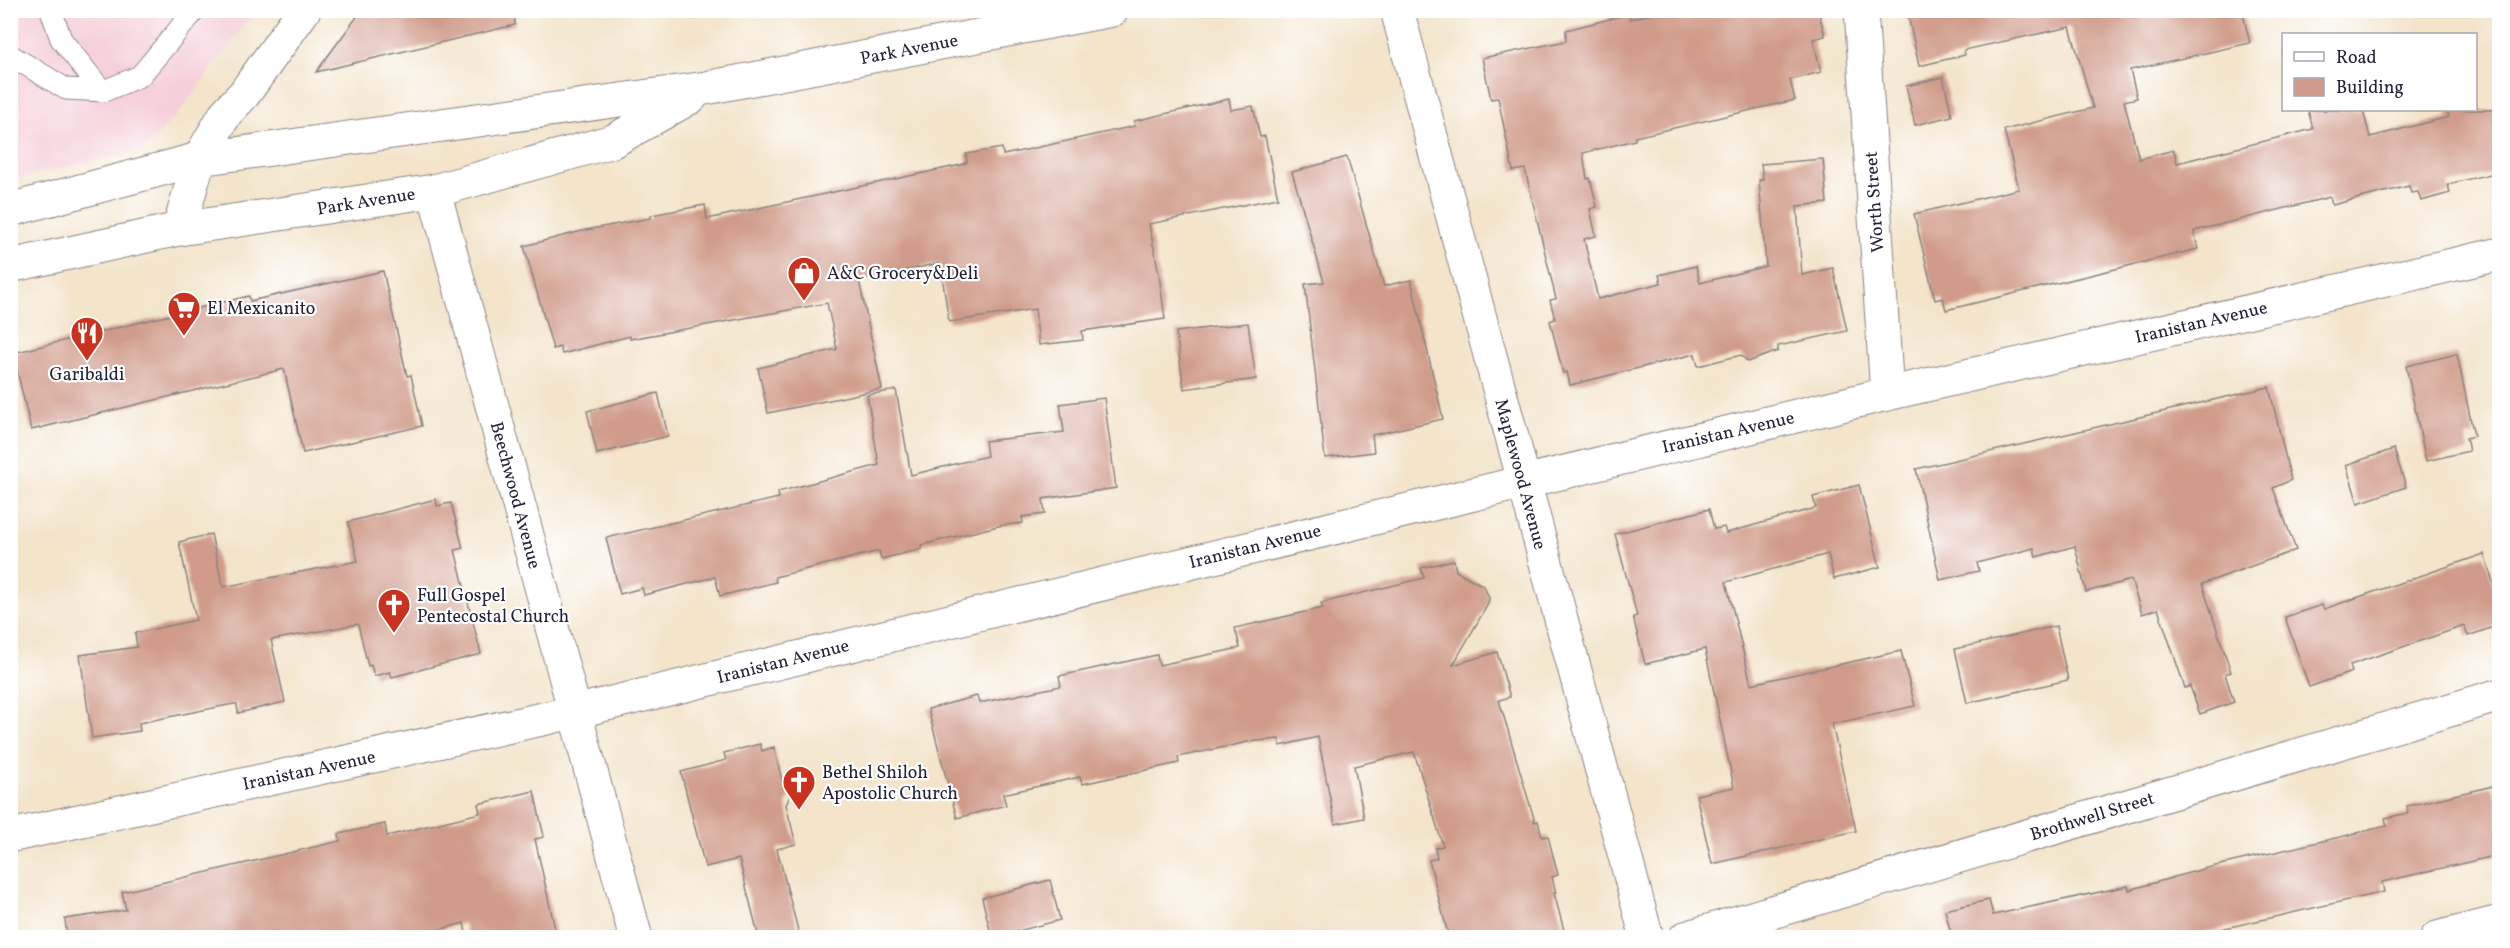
<svg xmlns="http://www.w3.org/2000/svg" width="2510" height="948" font-family="Vollkorn,serif">
<style>
.built{fill:#f5cfd9}
.building{fill:#d09b8a}
.lines{fill:none;stroke-linecap:round;stroke-linejoin:round}
.lane-casing{stroke:#8a8382;stroke-width:23}
.street-casing{stroke:#8a8382;stroke-width:35}
.secondary-casing{stroke:#8a8382;stroke-width:35}
.lane{stroke:#fff;stroke-width:21}
.street{stroke:#fff;stroke-width:33}
.secondary{stroke:#fff;stroke-width:33}
.labels{text-anchor:middle;stroke-width:4.5;stroke-linejoin:round;paint-order:stroke}
.street-label{font-size:18px;fill:#22223b;stroke:#fff}
.poi-label{font-size:18px;fill:#22223b;stroke:#fff;text-anchor:start}
</style>
<rect width="100%" height="100%" fill="#fff"/>
<filter id="ink" filterUnits="userSpaceOnUse"><feTurbulence type="fractalNoise" baseFrequency=".0167" numOctaves="2"/><feDisplacementMap in="SourceGraphic" scale="12" xChannelSelector="R" yChannelSelector="G"/><feConvolveMatrix kernelMatrix="1 2 1 2 8 2 1 2 1" color-interpolation-filters="sRGB"/></filter>
<filter id="wash" filterUnits="userSpaceOnUse"><feTurbulence type="fractalNoise" baseFrequency=".008" numOctaves="4" result="noise"/><feDisplacementMap in="SourceGraphic" scale="24" xChannelSelector="R" yChannelSelector="G"/><feGaussianBlur stdDeviation="1.35" result="paint"/><feColorMatrix in="noise" values="0 0 0 0 0 0 0 0 0 0 0 0 0 0 0 0 0 1.4 0 .05"/><feComposite in="paint" operator="in"/></filter>
<g filter="url(#wash)">
<rect width="100%" height="100%" fill="#f3e4ca"/>
<polygon class="built" points="10,11 255,11 178,114 144,149 11,180"/>
<g id="blocks">
<g class="building">
<polygon points="362,10 514,10 515,25 316,72"/>
<polygon points="1667,10 1818,10 1825,36 1813,39 1821,72 1790,80 1795,100 1635,137 1635,140 1583,153 1587,179 1590,178 1597,207 1590,209 1596,236 1584,239 1598,299 1661,283 1659,275 1696,266 1700,283 1766,266 1759,180 1763,180 1761,164 1823,159 1827,203 1797,206 1802,275 1833,268 1847,331 1778,346 1778,351 1748,362 1741,355 1698,366 1695,354 1570,385 1567,372 1563,373 1550,321 1555,319 1550,300 1556,299 1525,169 1513,171 1498,98 1491,99 1482,58 1566,41 1566,30 1629,14 1630,19"/>
<polygon points="1907,10 2242,10 2250,43 2130,70 2137,98 2124,101 2139,159 2174,150 2177,163 2313,129 2308,110 2363,110 2370,137 2449,117 2447,110 2499,110 2499,172 2448,184 2450,193 2421,201 2418,192 2411,193 2409,186 2332,205 2330,197 2194,231 2198,249 1946,310 1943,298 1935,300 1914,214 2019,189 2004,130 2093,108 2070,27 1964,50 1965,55 1919,66"/>
<polygon points="1943,77 1952,116 1915,125 1906,86"/>
<polygon points="1229,99 1231,110 1253,106 1260,137 1265,136 1278,198 1149,224 1159,274 1165,319 1082,331 1083,340 1039,345 1035,309 949,322 940,263 859,280 882,389 768,413 758,368 837,349 827,303 630,339 630,336 562,354 560,347 553,349 524,246 586,230 651,218 651,215 705,205 707,219 961,165 967,162 966,154 1002,148 1003,155 1135,126 1134,121"/>
<polygon points="1347,157 1384,286 1411,280 1443,419 1372,435 1374,452 1325,458 1305,284 1324,282 1292,172"/>
<polygon points="383,271 407,376 411,375 422,426 303,453 284,369 31,430 13,353 249,296 250,301"/>
<polygon points="1248,323 1256,379 1184,389 1176,332"/>
<polygon points="2457,354 2474,436 2466,438 2469,451 2426,461 2406,366"/>
<polygon points="2269,387 2291,480 2273,488 2296,550 2202,584 2231,672 2225,674 2234,702 2200,714 2190,686 2185,688 2158,609 2142,614 2131,580 2086,592 2075,546 2036,557 2034,548 1977,563 1979,571 1940,580 1916,469"/>
<polygon points="896,390 911,475 987,456 985,441 1064,432 1060,404 1104,398 1116,488 1043,499 1045,514 1022,517 1023,523 998,526 921,545 922,549 881,559 879,551 775,577 776,582 720,596 715,577 644,595 642,588 620,594 606,538 779,498 778,492 879,465 867,395"/>
<polygon points="658,393 668,436 597,454 587,411"/>
<polygon points="2394,449 2406,487 2358,503 2346,465"/>
<polygon points="1859,485 1880,567 1834,579 1828,554 1726,582 1751,684 1901,651 1915,706 1832,724 1856,831 1712,864 1696,795 1734,787 1705,649 1645,664 1633,617 1637,616 1615,534 1709,509 1714,529 1724,527 1726,533 1816,508 1813,497"/>
<polygon points="436,499 437,506 451,503 463,548 455,550 481,654 392,677 390,672 374,676 371,665 368,666 358,624 271,640 285,702 238,713 237,704 233,704 139,723 140,731 92,738 80,655 137,647 135,633 196,620 179,542 211,534 223,587 358,561 348,522"/>
<polygon points="2484,554 2499,601 2499,625 2468,636 2464,626 2350,665 2352,672 2309,687 2285,617 2322,605 2324,609"/>
<polygon points="1454,560 1456,571 1484,586 1489,598 1488,604 1453,665 1497,652 1510,697 1499,700 1535,822 1538,821 1542,837 1548,836 1558,875 1552,877 1556,893 1554,893 1566,938 1449,938 1429,860 1437,858 1435,848 1443,846 1414,752 1354,766 1364,818 1335,824 1318,737 1280,746 1279,739 1248,742 1178,757 1179,763 1082,784 1080,777 1003,794 1006,805 957,818 928,709 977,696 979,703 1061,686 1059,676 1157,655 1159,665 1240,648 1235,628 1323,608 1321,603 1424,578 1421,568"/>
<polygon points="2056,626 2068,680 1967,703 1955,649"/>
<polygon points="760,744 762,751 774,747 782,781 793,789 786,805 796,844 777,849 800,938 759,938 739,859 705,867 681,772 726,760 724,753"/>
<polygon points="2493,786 2499,815 2499,855 2382,882 2384,892 2181,938 1952,938 1945,910 1989,900 1993,915 2128,886 2129,890 2203,869 2387,826 2385,818 2408,813 2407,806"/>
<polygon points="534,791 544,837 535,839 557,938 467,938 464,923 410,938 67,938 65,919 126,910 122,892 340,841 339,834 385,824 387,836 480,813 478,804"/>
<polygon points="1050,880 1060,920 992,938 982,898"/>
</g>
</g>
</g>
<g filter="url(#ink)">
<use href="#blocks" fill-opacity="0" stroke="#8a8382" stroke-width="1.5"/>
<g class="lines">
<g class="lane-casing">
<g id="lane">
<polyline points="51,10 61,39 102,91"/>
<polyline points="10,55 66,89 104,91 140,76 195,10"/>
</g>
</g>
<g class="street-casing">
<g id="street">
<polyline points="1861,10 1887,394"/>
<polyline points="434,191 636,938"/>
<polyline points="10,836 574,712 1887,394 2500,254"/>
<polyline points="1685,938 2500,695"/>
<polyline points="2437,938 2500,922"/>
</g>
</g>
<g class="secondary-casing">
<g id="secondary">
<polyline points="1397,10 1647,938"/>
<polyline points="10,210 199,159 706,88 1112,10"/>
<polyline points="179,229 199,159 226,113 244,94 304,10"/>
<polyline points="10,266 179,229 434,191 613,141 691,97"/>
</g>
</g>
<use href="#lane" class="lane"/>
<use href="#street" class="street"/>
<use href="#secondary" class="secondary"/>
</g>
</g>
<defs>
<g id="shop-pin" transform="scale(1.725)"><path d="M0 17L-7.5 6A9.5 9.5 0 1 1 7.5 6Z" fill="#c8321e" stroke="#fff"/><path d="M-5-2.5h2.3a2.7 3.5 0 0 1 5.4 0H5L5.5 6h-11ZM-1.5-2.5h3a1.5 2.3 0 0 0-3 0Z" fill="#fff"/></g>
<g id="supermarket-pin" transform="scale(1.725)"><path d="M0 17L-7.5 6A9.5 9.5 0 1 1 7.5 6Z" fill="#c8321e" stroke="#fff"/><path d="M-6-5.5h2.5l.6 2H6L4.5 2H-2.5L-4.4-4H-6ZM-1.5 3.2a1.3 1.3 0 1 0 .1 0ZM3 3.2a1.3 1.3 0 1 0 .1 0Z" fill="#fff"/></g>
<g id="restaurant-pin" transform="scale(1.725)"><path d="M0 17L-7.5 6A9.5 9.5 0 1 1 7.5 6Z" fill="#c8321e" stroke="#fff"/><path d="M-5-6h1v4h1v-4h1v4h1v-4h1v5L-1.5 .5V6h-2V.5L-5-1ZM5-6V6H3V1.5H1.5Q1.5-4 5-6Z" fill="#fff"/></g>
<g id="church-pin" transform="scale(1.725)"><path d="M0 17L-7.5 6A9.5 9.5 0 1 1 7.5 6Z" fill="#c8321e" stroke="#fff"/><path d="M-1.2-6h2.4v3.5h3.3v2.4h-3.3V6h-2.4V-.1h-3.3v-2.4h3.3Z" fill="#fff"/></g>
</defs>
<g fill-rule="evenodd">
<use href="#shop-pin" x="804" y="273"/>
<use href="#supermarket-pin" x="184" y="308"/>
<use href="#restaurant-pin" x="87" y="333"/>
<use href="#church-pin" x="394" y="605"/>
<use href="#church-pin" x="799" y="782"/>
</g>
<g class="labels">
<g class="street-label">
<text transform="translate(909 49) rotate(-11)" y="6">Park Avenue</text>
<text transform="translate(366 201) rotate(-9)" y="6">Park Avenue</text>
<text transform="translate(1874 202) rotate(-94)" y="6">Worth Street</text>
<text transform="translate(2201 322) rotate(-13)" y="6">Iranistan Avenue</text>
<text transform="translate(1728 432) rotate(-13)" y="6">Iranistan Avenue</text>
<text transform="translate(1521 474) rotate(75)" y="6">Maplewood Avenue</text>
<text transform="translate(516 495) rotate(75)" y="6">Beechwood Avenue</text>
<text transform="translate(1255 546) rotate(-14)" y="6">Iranistan Avenue</text>
<text transform="translate(783 661) rotate(-14)" y="6">Iranistan Avenue</text>
<text transform="translate(309 770) rotate(-12)" y="6">Iranistan Avenue</text>
<text transform="translate(2092 816) rotate(-17)" y="6">Brothwell Street</text>
</g>
<g class="poi-label">
<text x="827" y="279">A&amp;C Grocery&amp;Deli</text>
<text x="207" y="314">El Mexicanito</text>
<text x="87" y="380" text-anchor="middle">Garibaldi</text>
<text x="417" y="601">Full Gospel<tspan x="417" dy="21">Pentecostal Church</tspan></text>
<text x="822" y="778">Bethel Shiloh<tspan x="822" dy="21">Apostolic Church</tspan></text>
</g>
</g>
<rect width="2510" height="948" fill="none" stroke="#fff" stroke-width="36"/>
<rect x="2282" y="33" width="195" height="78" fill="#ffffff" stroke="#a7a7b1" stroke-width="1.5"/>
<rect x="2294" y="52" width="30" height="9" fill="#ffffff" stroke="#a7a7b1" stroke-width="1.5"/>
<text x="2336" y="63" font-size="18" fill="#22223b">Road</text>
<rect x="2294" y="78" width="30" height="18" fill="#d09b8a" stroke="#a7a7b1" stroke-width="1.5"/>
<text x="2336" y="93" font-size="18" fill="#22223b">Building</text>
</svg>
